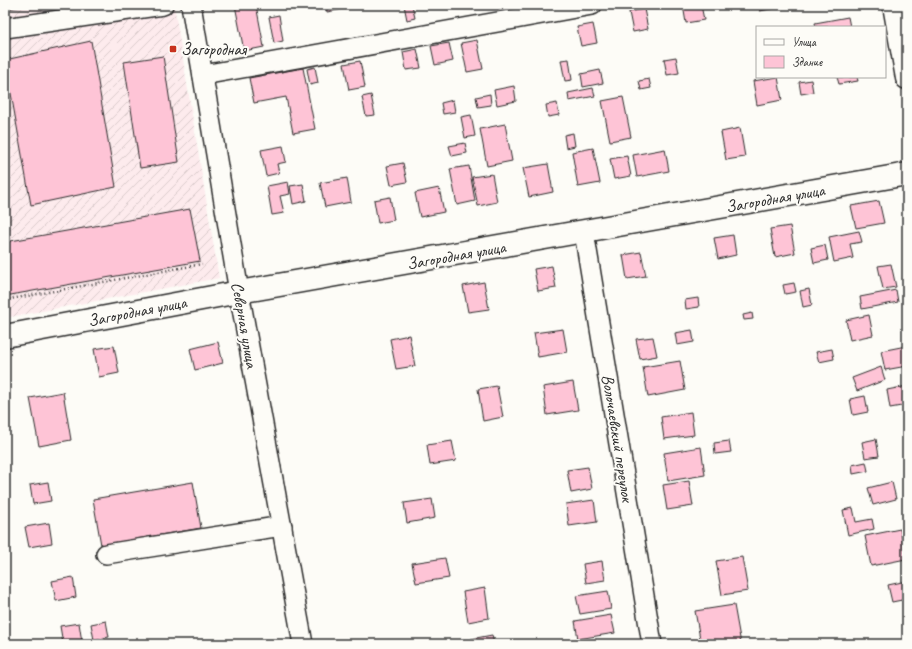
<svg xmlns="http://www.w3.org/2000/svg" width="912" height="649" font-family="Caveat,sans-serif">
<style>
.industrial{fill:url(#industrial-furrows)}
.building{fill:#fec4d6;stroke:#2b2b2b}
.lines{fill:none;stroke-linecap:round;stroke-linejoin:round}
.minor-casing{stroke:#2b2b2b;stroke-width:22}
.major-casing{stroke:#2b2b2b;stroke-width:25}
.path{stroke:#2b2b2b;stroke-width:2.5;stroke-dasharray:1 3;stroke-linecap:butt}
.minor{stroke:#fdfcf7;stroke-width:19}
.major{stroke:#fdfcf7;stroke-width:22}
.poi-dot{fill:#c8321e;stroke:#fdfcf7;stroke-width:1.5}
.labels{text-anchor:middle;stroke-width:4;stroke-linejoin:round;paint-order:stroke}
.poi-label{font-size:17px;fill:#2b2b2b;stroke:#fdfcf7;text-anchor:start}
.street-label{font-size:17px;fill:#2b2b2b;stroke:#fdfcf7}
</style>
<defs>
<pattern id="industrial-furrows" width="10" height="10" patternUnits="userSpaceOnUse"><rect width="10" height="10" fill="#fdebed"/><path d="M-1 1l2-2M0 10L10 0M9 11l2-2" fill="none" stroke="#d9cacb"/></pattern>
</defs>
<rect width="100%" height="100%" fill="#fdfcf7"/>
<filter id="ink" filterUnits="userSpaceOnUse"><feTurbulence type="fractalNoise" baseFrequency=".025" numOctaves="2"/><feDisplacementMap in="SourceGraphic" scale="8" xChannelSelector="R" yChannelSelector="G"/><feConvolveMatrix kernelMatrix="1 2 1 2 8 2 1 2 1" color-interpolation-filters="sRGB"/></filter>
<g filter="url(#ink)">
<polygon class="industrial" points="5,5 174,5 219,278 5,318"/>
<g class="building">
<polygon points="5,5 31,5 5,9"/>
<polygon points="235,5 256,5 264,47 244,51"/>
<polygon points="326,5 349,5 349,8 327,12"/>
<polygon points="404,5 412,5 415,18 407,20"/>
<polygon points="683,5 701,5 704,20 686,23"/>
<polygon points="758,5 786,5 786,6 760,11"/>
<polygon points="644,9 648,29 633,32 629,12"/>
<polygon points="279,15 283,41 274,43 269,17"/>
<polygon points="848,17 850,27 816,27 815,23"/>
<polygon points="593,24 597,43 581,46 577,27"/>
<polygon points="477,40 483,69 467,72 461,43"/>
<polygon points="91,41 116,187 31,205 5,60"/>
<polygon points="449,43 453,61 435,65 431,46"/>
<polygon points="417,49 421,68 406,70 403,52"/>
<polygon points="163,56 179,162 140,168 124,62"/>
<polygon points="676,57 679,73 667,75 664,59"/>
<polygon points="569,59 572,80 565,81 561,60"/>
<polygon points="360,61 365,87 349,90 344,64"/>
<polygon points="315,67 318,83 310,85 307,69"/>
<polygon points="303,68 315,129 293,133 286,97 254,103 249,78"/>
<polygon points="600,70 603,83 583,87 581,74"/>
<polygon points="778,77 782,100 757,105 753,81"/>
<polygon points="837,77 857,77 858,81 839,84"/>
<polygon points="649,79 651,88 641,90 639,81"/>
<polygon points="811,80 813,92 801,94 799,82"/>
<polygon points="514,86 516,101 497,105 494,90"/>
<polygon points="593,88 595,96 569,101 568,93"/>
<polygon points="490,94 491,105 478,107 476,97"/>
<polygon points="371,95 375,115 366,116 362,97"/>
<polygon points="623,97 631,137 610,141 602,101"/>
<polygon points="453,100 455,112 443,114 441,103"/>
<polygon points="557,103 559,115 548,117 546,105"/>
<polygon points="471,115 475,136 465,138 461,117"/>
<polygon points="505,124 512,161 487,166 480,129"/>
<polygon points="740,128 745,157 726,160 721,132"/>
<polygon points="573,133 575,146 566,148 564,135"/>
<polygon points="465,143 467,153 452,156 449,146"/>
<polygon points="283,146 286,162 277,164 279,173 266,176 261,150"/>
<polygon points="593,148 600,183 578,187 572,152"/>
<polygon points="665,149 669,171 637,177 633,155"/>
<polygon points="627,156 631,176 614,179 610,159"/>
<polygon points="403,163 407,182 391,185 387,166"/>
<polygon points="548,164 553,192 529,197 523,168"/>
<polygon points="469,166 475,201 457,205 450,169"/>
<polygon points="492,174 497,202 478,206 472,177"/>
<polygon points="347,178 351,202 325,207 320,183"/>
<polygon points="288,182 290,194 280,196 284,213 272,215 267,186"/>
<polygon points="303,184 306,201 293,204 290,186"/>
<polygon points="439,188 444,212 420,217 415,193"/>
<polygon points="390,197 394,220 378,223 374,200"/>
<polygon points="879,201 884,223 856,228 851,206"/>
<polygon points="190,209 200,261 5,296 5,242"/>
<polygon points="790,226 795,253 775,257 770,229"/>
<polygon points="859,231 862,242 850,244 853,258 834,262 829,237"/>
<polygon points="733,235 736,255 718,259 714,238"/>
<polygon points="825,245 828,260 814,263 811,248"/>
<polygon points="641,252 646,276 627,279 623,255"/>
<polygon points="891,264 896,287 883,289 878,266"/>
<polygon points="552,266 556,288 538,291 534,269"/>
<polygon points="484,282 489,309 468,312 463,286"/>
<polygon points="794,283 796,292 785,294 783,285"/>
<polygon points="809,289 812,305 803,307 800,291"/>
<polygon points="896,290 898,302 862,309 860,297"/>
<polygon points="698,298 699,307 686,309 685,300"/>
<polygon points="752,313 753,319 744,320 743,315"/>
<polygon points="869,315 873,335 850,340 846,320"/>
<polygon points="563,329 567,352 538,357 534,333"/>
<polygon points="692,330 694,342 677,345 675,333"/>
<polygon points="409,335 415,366 396,369 390,339"/>
<polygon points="653,337 657,356 640,359 636,339"/>
<polygon points="218,342 223,363 195,370 190,349"/>
<polygon points="114,346 119,373 99,377 94,349"/>
<polygon points="906,346 907,366 885,370 881,351"/>
<polygon points="832,349 834,359 819,362 816,352"/>
<polygon points="680,361 685,390 648,397 643,367"/>
<polygon points="881,367 885,380 857,391 852,378"/>
<polygon points="573,382 578,410 547,415 543,387"/>
<polygon points="497,386 503,417 483,421 478,389"/>
<polygon points="907,386 907,405 890,408 887,390"/>
<polygon points="63,392 71,440 39,446 30,398"/>
<polygon points="865,396 868,412 853,415 850,399"/>
<polygon points="691,412 694,435 664,439 661,417"/>
<polygon points="876,439 879,456 865,458 862,442"/>
<polygon points="452,441 456,461 430,465 427,445"/>
<polygon points="729,441 731,452 715,454 714,443"/>
<polygon points="701,447 705,475 668,481 664,453"/>
<polygon points="866,462 868,471 853,474 852,465"/>
<polygon points="588,467 592,489 571,493 567,470"/>
<polygon points="689,481 693,506 667,510 663,485"/>
<polygon points="48,482 51,501 33,504 30,485"/>
<polygon points="193,482 201,528 101,545 93,499"/>
<polygon points="892,482 896,499 873,505 868,488"/>
<polygon points="432,499 435,518 407,523 404,503"/>
<polygon points="594,500 597,522 569,526 566,504"/>
<polygon points="853,508 856,522 872,519 874,529 848,535 843,510"/>
<polygon points="49,523 52,543 29,547 25,527"/>
<polygon points="900,529 906,559 871,566 865,536"/>
<polygon points="742,557 748,591 722,595 716,561"/>
<polygon points="445,558 449,578 416,583 412,563"/>
<polygon points="602,561 605,580 586,583 583,564"/>
<polygon points="73,577 76,597 56,601 52,581"/>
<polygon points="907,581 907,599 892,602 888,585"/>
<polygon points="485,588 489,618 468,622 463,592"/>
<polygon points="608,591 611,609 580,614 576,596"/>
<polygon points="734,605 741,644 701,644 695,611"/>
<polygon points="611,615 615,633 578,639 575,621"/>
<polygon points="106,621 109,637 94,640 91,624"/>
<polygon points="79,623 82,642 63,644 60,626"/>
<polygon points="492,635 494,644 472,644 471,639"/>
</g>
<g class="lines">
<g class="minor-casing">
<g id="minor">
<polyline points="191,5 239,292 303,644"/>
<polyline points="5,28 163,5"/>
<polyline points="203,75 592,5"/>
<polyline points="584,232 652,644"/>
<polyline points="106,554 282,526"/>
</g>
</g>
<g class="major-casing">
<g id="major">
<polyline points="894,5 907,78"/>
<polyline points="5,336 239,292 907,174"/>
</g>
</g>
<polyline class="path" points="5,300 202,264"/>
<use href="#minor" class="minor"/>
<use href="#major" class="major"/>
</g>
</g>
<rect class="poi-dot" x="169" y="45" width="8" height="8" rx="2"/>
<g class="labels">
<g class="poi-label">
<text x="181" y="55">Загородная</text>
</g>
<g class="street-label">
<text transform="translate(775 198) rotate(-10)" y="6">Загородная улица</text>
<text transform="translate(456 255) rotate(-10)" y="6">Загородная улица</text>
<text transform="translate(137 311) rotate(-11)" y="6">Загородная улица</text>
<text transform="translate(245 325) rotate(80)" y="6">Северная улица</text>
<text transform="translate(618 438) rotate(81)" y="6">Волочаевский переулок</text>
</g>
</g>
<rect width="912" height="649" fill="none" stroke="#fdfcf7" stroke-width="20"/>
<rect x="10" y="10" width="892" height="629" fill="none" stroke="#2b2b2b" stroke-width="1.5" filter="url(#ink)"/>
<rect x="756" y="26" width="130" height="52" fill="#fdfcf7" stroke="#a9a8a5"/>
<rect x="764" y="39" width="20" height="6" fill="#fdfcf7" stroke="#a9a8a5"/>
<text x="792" y="46" font-size="12" fill="#2b2b2b">Улица</text>
<rect x="764" y="56" width="20" height="12" fill="#fec4d6" stroke="#a9a8a5"/>
<text x="792" y="66" font-size="12" fill="#2b2b2b">Здание</text>
</svg>
